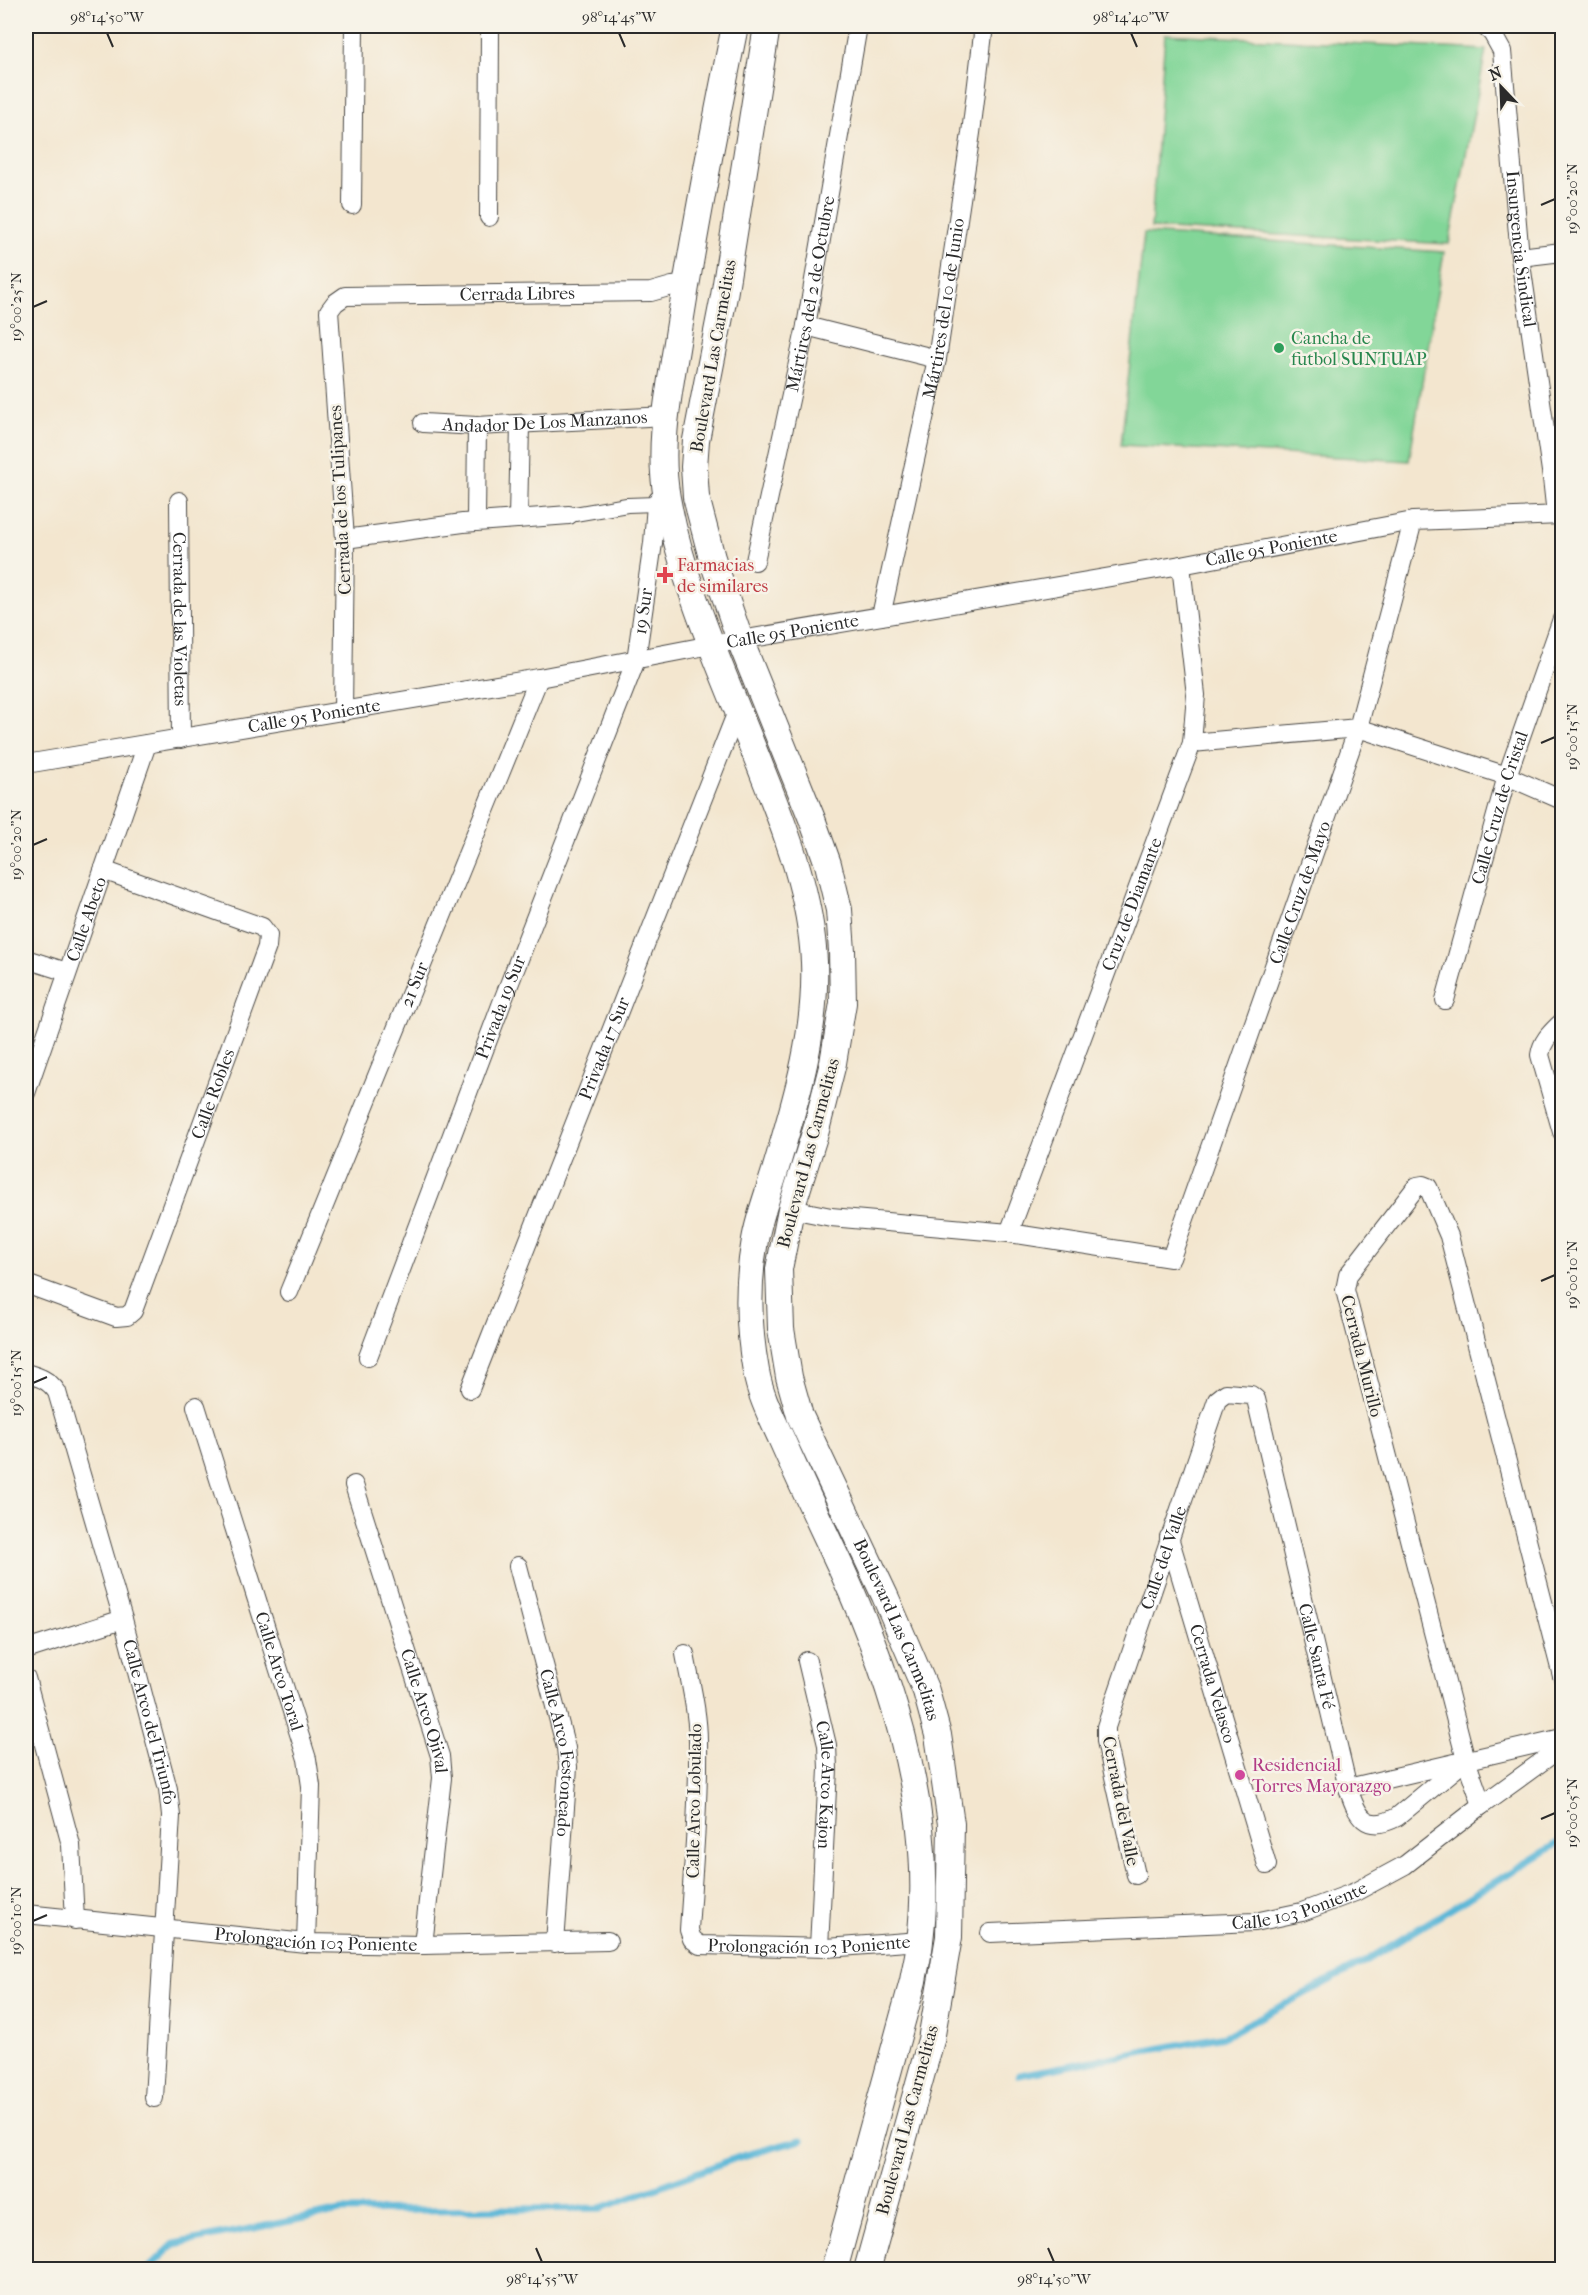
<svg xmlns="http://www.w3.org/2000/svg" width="1588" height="2295" font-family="'IM FELL French Canon',serif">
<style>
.green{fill:#82d698;stroke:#568062;stroke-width:1.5}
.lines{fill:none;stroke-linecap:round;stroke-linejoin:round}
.stream{stroke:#59b6d7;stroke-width:7}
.pedestrian-casing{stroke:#494744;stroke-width:16}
.minor-casing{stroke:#494744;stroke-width:20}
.secondary-casing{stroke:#494744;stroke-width:28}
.pedestrian{stroke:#fff;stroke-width:14}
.minor{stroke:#fff;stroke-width:18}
.secondary{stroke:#fff;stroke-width:26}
.ticks{fill:none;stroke:#2b2b2b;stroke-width:2}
.leisure-dot{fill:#2e9e5b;stroke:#f7f3e8;stroke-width:2}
.health-dot{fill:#e0444e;stroke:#f7f3e8;stroke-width:2}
.hotel-dot{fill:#d1479c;stroke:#f7f3e8;stroke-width:2}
.labels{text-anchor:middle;stroke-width:5;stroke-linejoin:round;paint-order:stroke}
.street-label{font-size:18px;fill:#2b2b2b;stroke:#f7f3e8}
.leisure-label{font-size:18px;fill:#27864d;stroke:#f7f3e8;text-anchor:start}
.health-label{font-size:18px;fill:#be3a42;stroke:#f7f3e8;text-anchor:start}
.hotel-label{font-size:18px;fill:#b23c85;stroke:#f7f3e8;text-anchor:start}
.neatline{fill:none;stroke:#2b2b2b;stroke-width:2}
.ticks-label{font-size:15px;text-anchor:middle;fill:#2b2b2b}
</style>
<rect width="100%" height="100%" fill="#f7f3e8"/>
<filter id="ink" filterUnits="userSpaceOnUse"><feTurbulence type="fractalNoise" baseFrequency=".0167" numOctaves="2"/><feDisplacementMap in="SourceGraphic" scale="12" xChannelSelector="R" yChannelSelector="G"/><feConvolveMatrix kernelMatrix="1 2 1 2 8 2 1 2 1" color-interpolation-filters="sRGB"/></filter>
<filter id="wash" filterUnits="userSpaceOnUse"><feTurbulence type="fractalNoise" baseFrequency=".008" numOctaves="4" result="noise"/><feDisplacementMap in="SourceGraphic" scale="24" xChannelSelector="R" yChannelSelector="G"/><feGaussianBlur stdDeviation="1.35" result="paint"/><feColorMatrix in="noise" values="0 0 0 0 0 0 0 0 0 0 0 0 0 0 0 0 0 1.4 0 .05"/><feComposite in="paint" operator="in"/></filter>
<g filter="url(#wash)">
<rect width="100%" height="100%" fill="#f3e6cf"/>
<g class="green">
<polygon points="1165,34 1486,50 1449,244 1151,228"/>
<polygon points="1144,233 1444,252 1409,461 1121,445"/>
</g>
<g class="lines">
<g class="stream">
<polyline points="1019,2075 1225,2036 1364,1962 1562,1841"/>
<polyline points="147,2270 174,2244 341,2211 601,2208 739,2157 801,2140"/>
</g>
</g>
</g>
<g filter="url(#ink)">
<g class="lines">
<g class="pedestrian-casing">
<polyline id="pedestrian" points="569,515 627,505 656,504"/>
</g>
<g class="minor-casing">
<g id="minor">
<path id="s1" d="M1484,26L1492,33L1502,51L1520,257L1552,478L1556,515"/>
<polyline points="352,205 354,26"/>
<polyline points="489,217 490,26"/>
<polyline points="1520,257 1562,252"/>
<polyline points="806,326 937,359"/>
<path id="s2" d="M423,423L477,426L666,416"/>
<path id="s3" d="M179,501L181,739"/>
<polyline points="518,519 520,424"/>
<polyline points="476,521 477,426"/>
<polyline points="345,539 463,523 569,515"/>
<path id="s4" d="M755,561L806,326L858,26"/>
<path id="s5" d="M881,616L937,359L971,133L983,34L980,26"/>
<path id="s6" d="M343,712L345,539L329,311L335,303L345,296L651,292L672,286L686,285"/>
<polyline points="1192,743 1358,728 1507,776 1562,800"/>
<path id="s7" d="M26,764L539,678L711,645L1181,565L1413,521L1562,515"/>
<polyline points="26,959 67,972"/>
<path id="s8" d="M1445,1000L1507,776L1562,619"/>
<path d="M1562,1022C1552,1032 1542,1040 1540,1055L1562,1132"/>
<path id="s9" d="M26,1093L147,744"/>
<path id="s10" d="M791,1209L831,1217L1009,1233L1171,1258L1358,728L1413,521"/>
<path id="s11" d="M1009,1233L1192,743L1196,695L1181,565"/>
<path id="s12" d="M26,1284L116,1317L127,1316L133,1311L267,947L268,935L262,927L103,870"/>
<path id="s13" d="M289,1292L539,678"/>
<path id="s14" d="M368,1357L503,1000L636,660L653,543L656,504L658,500L667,495"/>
<path id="s15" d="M26,1373C39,1377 49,1380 57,1392L123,1619L168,1789L171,1816L154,2098"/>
<path id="s16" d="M470,1389L738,709"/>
<path id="s17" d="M196,1406L307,1759L311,1786L306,1943"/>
<path id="s18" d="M354,1485L440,1756L442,1778L423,1945"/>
<path id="s19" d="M1169,1537L1267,1865"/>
<path id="s20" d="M518,1566L566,1748L568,1767L555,1943"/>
<polyline points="26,1650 123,1619"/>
<path id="s21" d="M685,1654C690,1682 698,1712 698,1741C699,1804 693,1867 689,1930L692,1939L700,1945L827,1948L920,1941"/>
<path id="s22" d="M807,1661L827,1745L828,1769L819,1947"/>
<polyline points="26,1678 71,1845 75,1920"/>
<polyline points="1348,1788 1562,1738"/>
<polyline points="1482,1805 1466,1760 1345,1290 1348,1275 1417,1186 1423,1185 1428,1187 1449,1236 1562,1676"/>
<path id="s23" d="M1136,1875L1106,1741V1727L1217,1400L1226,1393L1251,1395L1256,1399L1348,1788C1357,1815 1365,1834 1397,1817L1466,1760"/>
<path id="s24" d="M26,1914L306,1943L423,1945L608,1941"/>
<path id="s25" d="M990,1933L1255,1922L1302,1912L1355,1892L1405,1865L1482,1805L1562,1747"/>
</g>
</g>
<g class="secondary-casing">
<g id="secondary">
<path d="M735,26C714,129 694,232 678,336C670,389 657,444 667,498C685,595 729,685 764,776C788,836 811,897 814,962C817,1034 795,1103 775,1171C768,1194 759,1217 755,1240C747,1283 748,1328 756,1371C760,1395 771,1416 781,1438C796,1472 812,1506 828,1540C886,1661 937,1805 920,1941C919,1955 915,1968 913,1981L834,2270"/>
<path id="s26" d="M767,26L724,296L696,440L694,467L696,497L712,558L740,640L812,819L828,864L839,910L842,951L843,1003L833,1063L816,1130L791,1209L779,1269L781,1329L789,1377L800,1416L885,1596L926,1691L938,1735L951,1824L949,1937L931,2040L867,2270"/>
</g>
</g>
<use href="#pedestrian" class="pedestrian"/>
<use href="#minor" class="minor"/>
<use href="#secondary" class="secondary"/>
</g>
</g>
<path class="ticks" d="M107,33L113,47M619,33L625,47M1131,33L1137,47M1541,205L1555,199M33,307L47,301M1541,743L1555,737M33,845L47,839M1541,1281L1555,1275M33,1383L47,1377M1541,1819L1555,1813M33,1921L47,1915M536,2248L542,2262M1048,2248L1054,2262"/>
<circle class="leisure-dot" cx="1279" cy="348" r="6"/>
<path class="health-dot" d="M662 566h6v6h6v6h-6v6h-6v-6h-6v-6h6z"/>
<circle class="hotel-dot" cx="1240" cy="1775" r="6"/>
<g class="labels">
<g class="street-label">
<text dy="6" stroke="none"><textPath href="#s1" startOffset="230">Insurgencia Sindical</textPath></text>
<text dy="6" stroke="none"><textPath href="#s6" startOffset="596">Cerrada Libres</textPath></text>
<text dy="6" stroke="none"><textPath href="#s4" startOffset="273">Mártires del 2 de Octubre</textPath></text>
<text dy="6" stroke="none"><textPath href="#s5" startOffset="314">Mártires del 10 de Junio</textPath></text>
<text transform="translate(713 356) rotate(-80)" y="6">Boulevard Las Carmelitas</text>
<text dy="6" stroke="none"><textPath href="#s2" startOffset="122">Andador De Los Manzanos</textPath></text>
<text transform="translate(340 500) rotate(-93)" y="6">Cerrada de los Tulipanes</text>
<text dy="6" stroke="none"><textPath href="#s7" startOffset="1264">Calle 95 Poniente</textPath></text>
<text dy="6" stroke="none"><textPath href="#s14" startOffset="796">19 Sur</textPath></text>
<text dy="6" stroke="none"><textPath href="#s3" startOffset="118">Cerrada de las Violetas</textPath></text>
<text dy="6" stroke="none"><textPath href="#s7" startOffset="778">Calle 95 Poniente</textPath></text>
<text dy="6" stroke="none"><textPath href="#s7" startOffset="292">Calle 95 Poniente</textPath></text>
<text dy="6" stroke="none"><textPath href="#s8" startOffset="200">Calle Cruz de Cristal</textPath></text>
<text dy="6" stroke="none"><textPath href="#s10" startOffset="771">Calle Cruz de Mayo</textPath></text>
<text dy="6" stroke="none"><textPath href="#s11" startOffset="351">Cruz de Diamante</textPath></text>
<text dy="6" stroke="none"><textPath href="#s9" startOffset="184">Calle Abeto</textPath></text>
<text dy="6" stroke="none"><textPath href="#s13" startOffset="332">21 Sur</textPath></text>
<text dy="6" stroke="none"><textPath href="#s14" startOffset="374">Privada 19 Sur</textPath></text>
<text dy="6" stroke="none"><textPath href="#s16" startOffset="366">Privada 17 Sur</textPath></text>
<text dy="6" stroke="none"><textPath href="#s12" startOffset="346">Calle Robles</textPath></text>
<text transform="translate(808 1153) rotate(-75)" y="6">Boulevard Las Carmelitas</text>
<text transform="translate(1362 1356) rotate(76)" y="6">Cerrada Murillo</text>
<text dy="6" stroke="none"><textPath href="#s23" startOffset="330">Calle del Valle</textPath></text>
<text dy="6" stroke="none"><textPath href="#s26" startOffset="1666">Boulevard Las Carmelitas</textPath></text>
<text dy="6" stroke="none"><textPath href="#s23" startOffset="804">Calle Santa Fé</textPath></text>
<text dy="6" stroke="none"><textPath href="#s17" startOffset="278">Calle Arco Toral</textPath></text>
<text dy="6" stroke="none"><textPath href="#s19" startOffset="153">Cerrada Velasco</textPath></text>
<text dy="6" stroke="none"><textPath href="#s18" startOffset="237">Calle Arco Ojival</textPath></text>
<text dy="6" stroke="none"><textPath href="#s15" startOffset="380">Calle Arco del Triunfo</textPath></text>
<text dy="6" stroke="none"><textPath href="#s20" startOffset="192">Calle Arco Festoneado</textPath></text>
<text dy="6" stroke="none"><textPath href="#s22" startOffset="126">Calle Arco Kajon</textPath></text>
<text transform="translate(694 1801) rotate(-89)" y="6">Calle Arco Lobulado</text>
<text transform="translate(1121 1801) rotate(79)" y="6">Cerrada del Valle</text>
<text dy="6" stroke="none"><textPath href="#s25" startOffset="312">Calle 103 Poniente</textPath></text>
<text dy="6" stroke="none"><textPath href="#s24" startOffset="291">Prolongación 103 Poniente</textPath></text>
<text dy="6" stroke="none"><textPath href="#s21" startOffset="406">Prolongación 103 Poniente</textPath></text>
<text transform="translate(907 2120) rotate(-75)" y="6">Boulevard Las Carmelitas</text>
</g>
<g class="leisure-label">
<text x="1291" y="344">Cancha de<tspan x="1291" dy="21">futbol SUNTUAP</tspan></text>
</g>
<g class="health-label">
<text x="677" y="571">Farmacias<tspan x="677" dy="21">de similares</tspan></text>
</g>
<g class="hotel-label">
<text x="1252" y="1771">Residencial<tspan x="1252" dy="21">Torres Mayorazgo</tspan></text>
</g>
</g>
<rect width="1588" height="2295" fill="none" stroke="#f7f3e8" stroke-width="66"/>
<g transform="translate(1501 87) rotate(337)" stroke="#f7f3e8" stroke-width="4.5" paint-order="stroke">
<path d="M0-4.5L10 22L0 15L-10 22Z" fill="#2b2b2b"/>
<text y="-9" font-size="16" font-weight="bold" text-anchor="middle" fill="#2b2b2b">N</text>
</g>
<rect x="33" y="33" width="1522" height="2229" class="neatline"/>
<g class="ticks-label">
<text x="107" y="22">98°14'50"W</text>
<text x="619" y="22">98°14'45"W</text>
<text x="1131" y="22">98°14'40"W</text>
<text transform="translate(1572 199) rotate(-90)" y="5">19°00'20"N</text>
<text transform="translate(16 307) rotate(-90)" y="5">19°00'25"N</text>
<text transform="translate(1572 737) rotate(-90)" y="5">19°00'15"N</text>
<text transform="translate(16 845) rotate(-90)" y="5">19°00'20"N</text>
<text transform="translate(1572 1275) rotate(-90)" y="5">19°00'10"N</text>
<text transform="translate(16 1383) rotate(-90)" y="5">19°00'15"N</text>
<text transform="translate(1572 1813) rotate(-90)" y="5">19°00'05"N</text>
<text transform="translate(16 1921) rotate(-90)" y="5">19°00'10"N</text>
<text x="542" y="2284">98°14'55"W</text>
<text x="1054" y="2284">98°14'50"W</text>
</g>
</svg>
